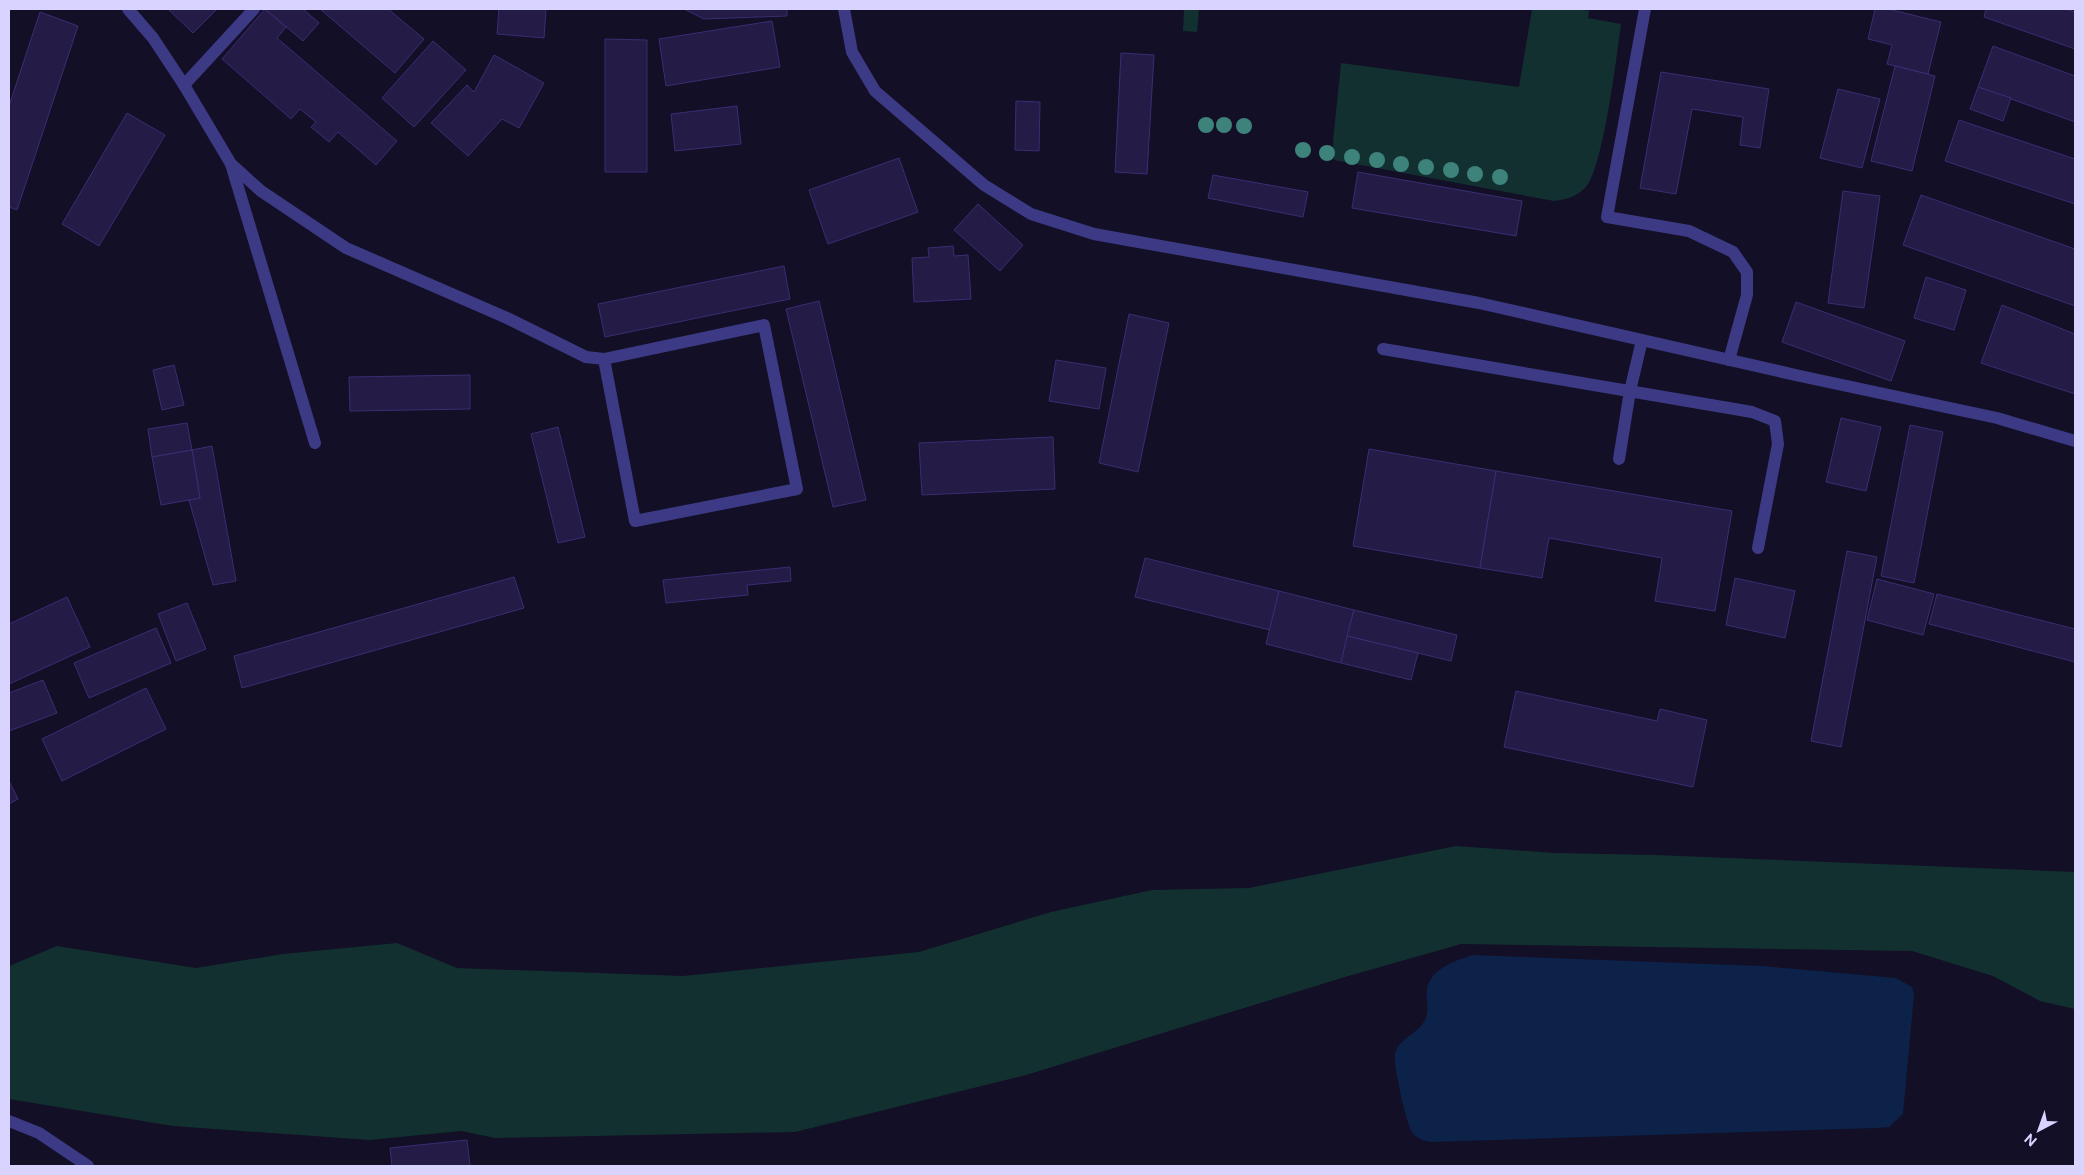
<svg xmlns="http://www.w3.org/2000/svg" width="2084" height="1175" font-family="'Public Sans',sans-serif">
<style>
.green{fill:#12302f}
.water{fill:#0c2248}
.building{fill:#241b47;stroke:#3b2d73}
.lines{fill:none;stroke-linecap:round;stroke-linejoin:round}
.lane{stroke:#3d3a85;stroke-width:12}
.street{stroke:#3d3a85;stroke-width:12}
.tree{fill:#3d827b}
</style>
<rect width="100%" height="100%" fill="#130f26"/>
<g class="green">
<polygon points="1184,9 1199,9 1197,32 1183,31"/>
<path d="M1532,9H1579L1589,11L1588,18L1621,24C1617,54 1603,171 1585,188C1576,197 1567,199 1554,201L1334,160L1333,141L1341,63L1519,87Z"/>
<polygon points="1456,846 1555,853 1655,855 2075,872 2075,1009 2040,1001 1993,976 1912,951 1461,944 1345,977 1026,1075 795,1132 495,1138 461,1131 370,1140 173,1126 9,1099 9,966 57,946 196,968 283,954 397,943 457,968 683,976 919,952 1051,912 1152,890 1249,888"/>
</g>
<path class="water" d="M1473,955L1762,966L1896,978L1912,987L1914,995L1903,1114L1889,1127L1877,1128L1432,1142C1424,1141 1417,1139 1412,1132C1406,1122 1393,1065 1395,1054C1399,1038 1418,1034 1425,1020C1432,1003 1420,993 1433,976C1442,965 1460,959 1473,955Z"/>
<g class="building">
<polygon points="168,9 217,9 193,33"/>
<polygon points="265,9 286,27 277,38 397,141 376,165 338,132 329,142 311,127 316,122 300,109 291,119 222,59"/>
<polygon points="265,9 303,9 319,23 303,41"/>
<polygon points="320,9 388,9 424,39 395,73"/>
<polygon points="499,9 546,9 544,38 497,34"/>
<polygon points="684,9 787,9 787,16 704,19"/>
<polygon points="1875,9 1888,9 1941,22 1928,74 1887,64 1892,45 1868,39"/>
<polygon points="1986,9 2066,9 2075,12 2075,49 1984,17"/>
<polygon points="40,12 78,26 17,210 9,207 9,106"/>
<polygon points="772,21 780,67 666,86 659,39"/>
<polygon points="605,39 647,40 647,172 605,172"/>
<polygon points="433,41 466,70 414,127 382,98"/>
<polygon points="1993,46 2075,76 2075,122 1978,87"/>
<polygon points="1121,53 1154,55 1147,174 1115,172"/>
<polygon points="494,55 544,83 519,128 502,119 468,156 431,123 467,85 474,92"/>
<polygon points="1895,66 1935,76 1912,171 1871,161"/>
<polygon points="1661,72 1769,89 1760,148 1740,145 1743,117 1692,109 1676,194 1640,188"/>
<polygon points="1978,87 2011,98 2003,121 1970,109"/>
<polygon points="1838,89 1880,99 1862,168 1820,158"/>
<polygon points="1016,101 1040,102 1039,151 1015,150"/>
<polygon points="737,106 741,144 675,151 671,114"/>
<polygon points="127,113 165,135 99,246 62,224"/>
<polygon points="1959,120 2075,159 2075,204 1945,161"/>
<polygon points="899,158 918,212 828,244 809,190"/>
<polygon points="1358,172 1522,201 1516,236 1352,208"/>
<polygon points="1213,175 1308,192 1303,217 1208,198"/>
<polygon points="1843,191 1880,196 1864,308 1828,303"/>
<polygon points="1921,195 2075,249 2075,306 1903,245"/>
<polygon points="978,204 1023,245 1000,271 954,230"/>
<polygon points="953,246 954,256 968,255 971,299 914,302 912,258 929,257 928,248"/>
<polygon points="784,266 790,299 605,337 598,304"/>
<polygon points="1926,277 1966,290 1954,330 1914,318"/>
<polygon points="819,301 866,500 833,507 786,309"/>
<polygon points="1796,302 1905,341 1891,381 1782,342"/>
<polygon points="2002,305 2075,334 2075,394 1981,363"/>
<polygon points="1129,314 1169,323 1138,472 1099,463"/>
<polygon points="1056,360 1106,368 1099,409 1049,401"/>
<polygon points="174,365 184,405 162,410 153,370"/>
<polygon points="470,375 470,409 350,411 349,377"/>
<polygon points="1841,418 1881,427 1866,491 1826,482"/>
<polygon points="187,423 192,450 152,457 148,429"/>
<polygon points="1910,425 1943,432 1914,583 1881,576"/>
<polygon points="558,427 585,537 558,543 531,434"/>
<polygon points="1053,437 1055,489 922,495 919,443"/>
<polygon points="212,446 236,581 213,585 189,500 200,498 192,450"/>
<polygon points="1369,449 1496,471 1480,568 1353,546"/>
<polygon points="192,450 200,498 161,505 152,457"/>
<polygon points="1496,471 1732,511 1715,611 1655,601 1662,558 1549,538 1542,578 1480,568"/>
<polygon points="1847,551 1877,557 1841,747 1811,741"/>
<polygon points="1145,558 1279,591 1270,630 1135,597"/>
<polygon points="790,567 791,581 747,585 748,595 666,603 663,580"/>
<polygon points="514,577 524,608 242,688 234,656"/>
<polygon points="1735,578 1795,591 1785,638 1726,625"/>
<polygon points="1877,579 1934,594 1923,635 1867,620"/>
<polygon points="1279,591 1354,610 1341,663 1266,644"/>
<polygon points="1937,594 2075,629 2075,662 1929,624"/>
<polygon points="67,597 90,647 9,684 9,624"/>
<polygon points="187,603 206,649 176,661 158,614"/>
<polygon points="1354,610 1457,635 1451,661 1347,636"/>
<polygon points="156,628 171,663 89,698 74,663"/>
<polygon points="1347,636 1418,653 1411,680 1341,663"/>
<polygon points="43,680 57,713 9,731 9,693"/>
<polygon points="146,688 166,729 62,781 42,739"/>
<polygon points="1516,691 1657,721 1660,709 1707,720 1693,787 1504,747"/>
<polygon points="9,781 18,799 9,804"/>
<polygon points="467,1140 470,1166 392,1166 390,1148"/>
</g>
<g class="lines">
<g class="lane">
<polyline points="1645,9 1607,217 1689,231 1733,252 1747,272 1747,295 1729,360"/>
<polyline points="231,164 315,443"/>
<polyline points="1383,349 1752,412 1775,421 1778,444 1758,548"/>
<polyline points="586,357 604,359 764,325 797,489 635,521 604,359"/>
<polyline points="1619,459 1630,391 1642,340"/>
</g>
<g class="street">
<polyline points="128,9 153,38 184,85 231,164 261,191 346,248 507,318 586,357"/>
<polyline points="844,9 852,52 875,91 984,185 1031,214 1094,234 1479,303 1800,376 1997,418 2075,441"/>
<polyline points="184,85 254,9"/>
<polyline points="9,1121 39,1133 88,1166"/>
</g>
</g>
<g class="tree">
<circle cx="1206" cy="125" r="8"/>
<circle cx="1224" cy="125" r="8"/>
<circle cx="1244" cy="126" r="8"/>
<circle cx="1303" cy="150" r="8"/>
<circle cx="1327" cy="153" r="8"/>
<circle cx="1352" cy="157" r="8"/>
<circle cx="1377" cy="160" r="8"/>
<circle cx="1401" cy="164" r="8"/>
<circle cx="1426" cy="167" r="8"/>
<circle cx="1451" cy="170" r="8"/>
<circle cx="1475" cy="174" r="8"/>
<circle cx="1500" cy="177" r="8"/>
</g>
<rect width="2084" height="1175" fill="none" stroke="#d9d4ff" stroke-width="20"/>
<g transform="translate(2039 1130) rotate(221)" stroke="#130f26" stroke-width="4" paint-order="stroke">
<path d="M0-4L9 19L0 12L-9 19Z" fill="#d9d4ff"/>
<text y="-8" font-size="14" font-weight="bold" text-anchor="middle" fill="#d9d4ff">N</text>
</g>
</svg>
